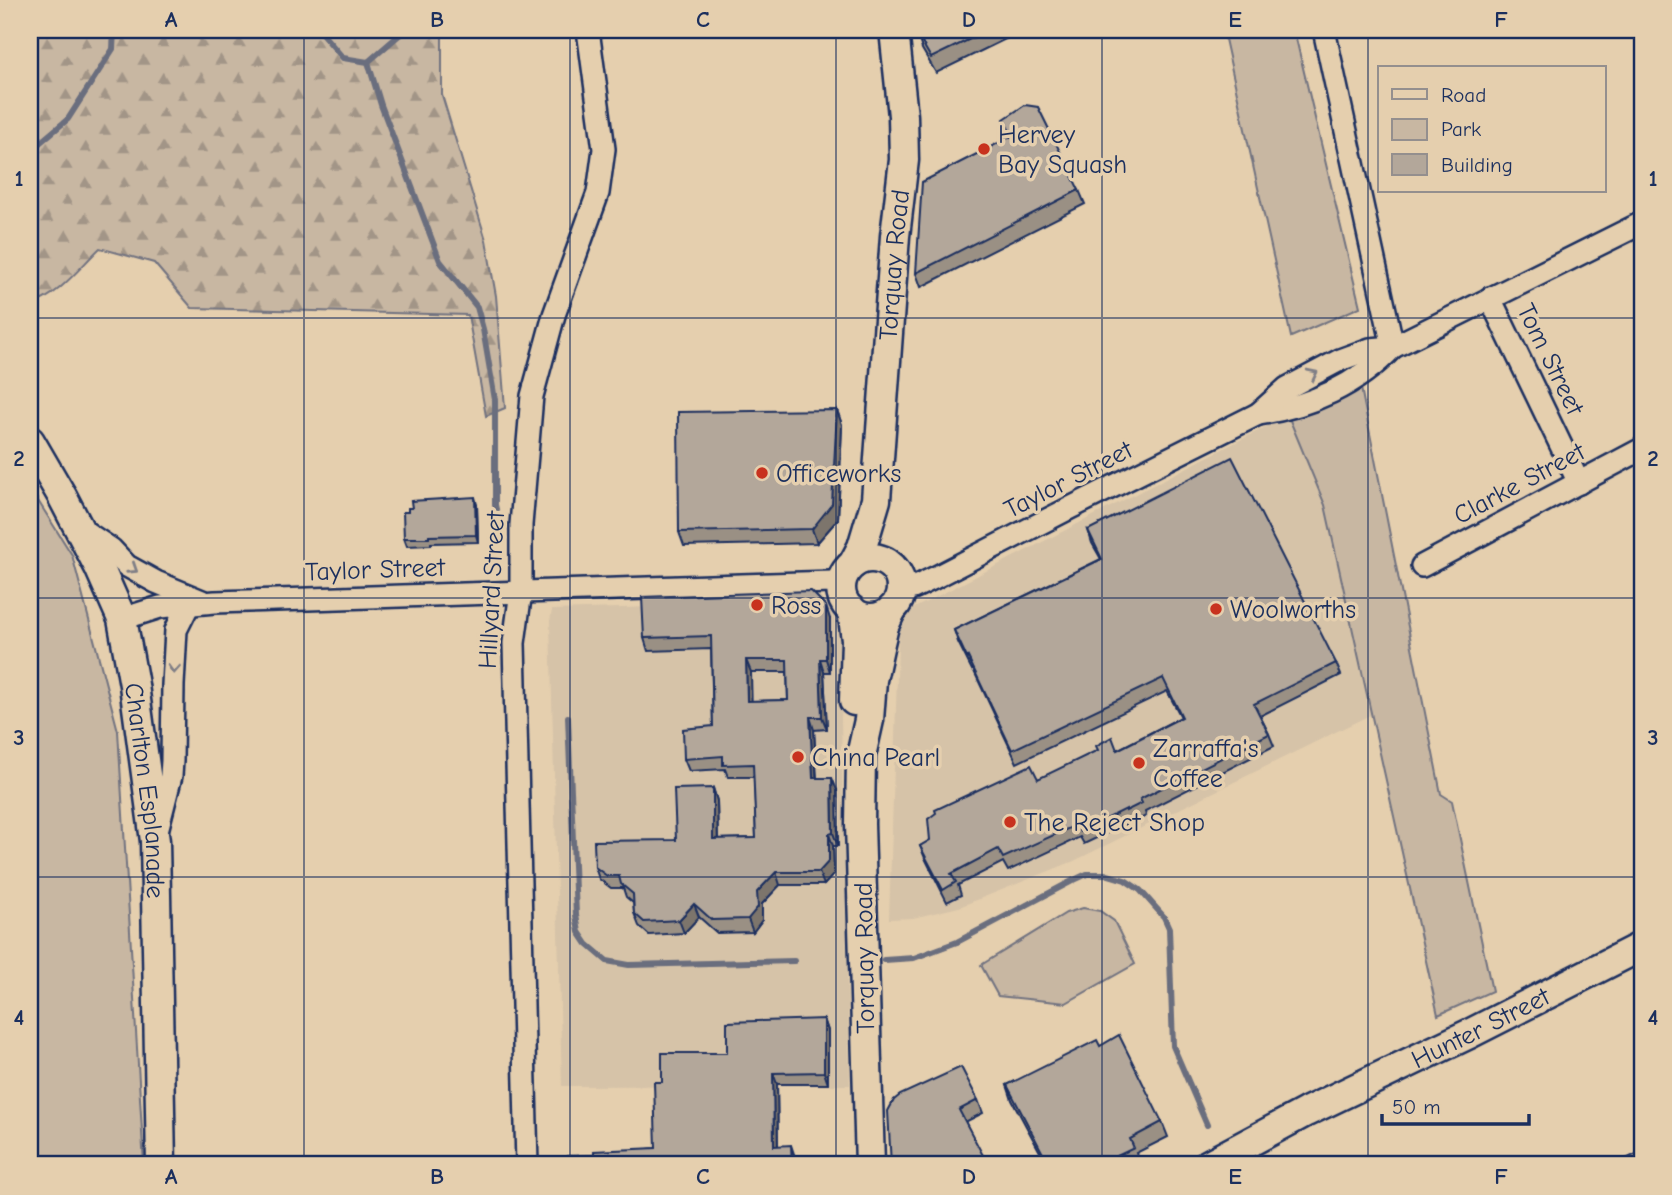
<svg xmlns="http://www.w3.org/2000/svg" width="1672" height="1195" font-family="'Comic Neue',sans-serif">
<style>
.built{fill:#d6c3a8}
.forest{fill:url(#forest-firs);stroke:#727380;stroke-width:2}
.park{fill:#c8b7a2;stroke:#727380;stroke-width:2}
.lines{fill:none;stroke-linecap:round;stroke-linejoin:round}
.stream{stroke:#6b6e7e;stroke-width:6}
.minor-casing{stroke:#1b2f5e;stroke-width:26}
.tertiary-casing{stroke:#1b2f5e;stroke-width:33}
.minor{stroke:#e5cfae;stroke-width:21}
.tertiary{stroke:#e5cfae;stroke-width:28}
.wall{fill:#9a9084;stroke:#1b2f5e;stroke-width:2;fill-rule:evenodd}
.shaded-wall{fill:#7d756c;stroke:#1b2f5e;stroke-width:2}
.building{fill:#b3a79a;stroke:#1b2f5e;stroke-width:2;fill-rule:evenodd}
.oneway{stroke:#807f86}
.grid{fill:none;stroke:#1b2f5e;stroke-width:2;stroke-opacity:0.55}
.poi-dot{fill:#c8321e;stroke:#e5cfae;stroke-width:2.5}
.labels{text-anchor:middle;stroke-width:7;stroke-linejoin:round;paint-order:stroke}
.poi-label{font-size:26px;fill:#1b2f5e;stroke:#e5cfae;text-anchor:start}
.street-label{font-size:26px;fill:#1b2f5e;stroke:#e5cfae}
.neatline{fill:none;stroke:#1b2f5e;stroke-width:2.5}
.grid-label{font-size:23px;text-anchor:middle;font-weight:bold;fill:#1b2f5e}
</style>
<defs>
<pattern id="forest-firs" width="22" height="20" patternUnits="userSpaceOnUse" patternTransform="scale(1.75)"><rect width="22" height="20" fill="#c8b7a2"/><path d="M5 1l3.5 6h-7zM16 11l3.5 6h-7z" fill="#a29587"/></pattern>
</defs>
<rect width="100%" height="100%" fill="#e5cfae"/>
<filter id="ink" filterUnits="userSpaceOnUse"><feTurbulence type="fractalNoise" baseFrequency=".0143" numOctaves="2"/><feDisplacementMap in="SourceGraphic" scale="14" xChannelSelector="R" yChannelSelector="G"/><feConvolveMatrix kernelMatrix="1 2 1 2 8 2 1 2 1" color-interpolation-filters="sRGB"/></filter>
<g filter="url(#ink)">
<g class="built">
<polygon points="1289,418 1325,505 1372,714 1074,861 959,907 913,918 889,919 899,616 1279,420"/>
<polygon points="820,602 827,602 834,606 842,617 843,689 841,718 850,1085 562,1086 550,621 552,610"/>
</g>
<path class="forest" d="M30,30H442V95L486,240L496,296L505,408L486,416L468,315L192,308L154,263L100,248C79,268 58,297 30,305Z"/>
<g class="park">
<polygon points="1223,30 1294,30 1360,307 1291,337"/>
<polygon points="1360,383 1441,794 1452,801 1492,991 1438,1015 1325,505 1289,418"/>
<polygon points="30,488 72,555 118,731 144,1165 30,1165"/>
<polygon points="1083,908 1100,911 1114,921 1135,964 1066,1003 998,996 981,965 1066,913"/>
</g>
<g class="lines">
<g class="stream">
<polyline points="319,30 343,58 368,62 405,30"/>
<polyline points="368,62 381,105 440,261 477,307 483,329 495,400 495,505 498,518"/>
<polyline points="30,151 68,119 113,49 114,30"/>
<polyline points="568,717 576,915 579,932 587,944 607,961 629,965 794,961"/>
<polyline points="884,960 914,958 957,942 1074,880 1087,874 1105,874 1125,880 1140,890 1164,917 1169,928 1173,1046 1207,1125"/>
</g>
<g class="minor-casing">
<g id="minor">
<polyline points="1324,30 1393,347"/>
<polyline points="1490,298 1579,483"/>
<path d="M1258,414C1309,407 1358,385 1393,347L1642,223"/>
<polyline points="81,529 111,549 127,566 156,582 202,601"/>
<polyline points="1422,566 1642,449"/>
<polyline points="901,589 913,588 934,578 1070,508 1258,414 1287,388 1340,360 1370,349 1393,347"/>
<polyline points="122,619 160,607 215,602 832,582 842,585"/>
<polyline points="157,831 171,776 172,761 173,685 176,630 189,604"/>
<polyline points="527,1165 514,643 521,591 521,525 532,396 554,315 598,193 604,149 588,30"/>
</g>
</g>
<g class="tertiary-casing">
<g id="tertiary">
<path id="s1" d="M30,441L62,496L99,567L122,619L134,685L155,841L161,1165"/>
<circle cx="871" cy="588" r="30"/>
<path id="s2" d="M853,564L862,547L876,500L895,236L904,160L903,116L894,30"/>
<polyline points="852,610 856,640 854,701"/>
<polyline points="870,1165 860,824 861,756 869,720 872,680 880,643 884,626 892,609"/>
<path id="s3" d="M1207,1165L1306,1112L1471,1033L1642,946"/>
</g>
</g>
<use href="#minor" class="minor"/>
<use href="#tertiary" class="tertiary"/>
</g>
<g class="wall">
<polygon points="920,30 1024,30 936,73 922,49 917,34 921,32"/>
<polygon points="1004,119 1079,190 1085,204 921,287 916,273 1011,136"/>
<polygon points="837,410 842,425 838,519 817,543 684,546 679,532"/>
<polygon points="477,505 478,542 431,543 431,545 407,546 404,538"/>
<polygon points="1088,530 1336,663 1341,675 1260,716 1269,734 1274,746 1145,811 1146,816 1131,824 1130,822 1084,844 1080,837 1008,871 1003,862 958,885 961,895 947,902 925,858 920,846 1038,779 1117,750 1181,717 1167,691 1017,763 973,669 972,670 958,642 954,630 1101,559 1092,543"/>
<path d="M830,619V672H824L827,729L814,730L817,778L837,790L838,846H833L834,874L824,885H780L762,904V920L753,932L717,933L699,917L684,933L649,935L639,926L634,913L633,903L626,897L623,888H611L599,879L595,867L676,840L713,788L717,801L718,839L756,838L754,777H728L725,769L689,771L684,759L713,726L711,649L648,651L644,638ZM751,672H787L788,700L751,701Z"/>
<polygon points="824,1019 828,1031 828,1084 777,1084 778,1146 795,1157 796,1165 569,1165 594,1155 656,1148 662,1082"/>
<polygon points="1100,1046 1162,1122 1168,1137 1136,1153 1139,1162 1133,1165 1047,1165 1012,1100 1007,1085"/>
<polygon points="894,1100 978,1100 983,1113 965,1122 987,1165 891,1165"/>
</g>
<g class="shaded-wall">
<polygon points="837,410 842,425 838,519 817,543 812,529"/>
<polygon points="475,497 477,505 478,542 476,535"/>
<polygon points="826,606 830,619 830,672 826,659"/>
<polygon points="820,659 824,672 827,729 822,717"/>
<polygon points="746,660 751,672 752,714 747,701"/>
<polygon points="810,717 814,730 817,791 813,778"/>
<polygon points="832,778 837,790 838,846 833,833"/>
<polygon points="713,788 717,801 718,851 713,839"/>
<polygon points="829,834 833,846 834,874 824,885 819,872"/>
<polygon points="776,872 780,885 762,904 762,920 753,932 748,919 757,892"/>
<polygon points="694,904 699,917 684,933 679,920"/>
<polygon points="824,1019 828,1031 828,1084 824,1072"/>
<polygon points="773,1073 777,1084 778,1158 774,1146"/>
<polygon points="791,1145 795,1157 796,1165 792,1165"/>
</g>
<g class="building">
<polygon points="921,30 989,30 931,58 917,34 922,31"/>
<polygon points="1025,105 1038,107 1079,190 916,273 922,182 1012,136 1004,119"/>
<polygon points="837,410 832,504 812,529 679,532 678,412"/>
<polygon points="1232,457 1336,663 1254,704 1269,734 1140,799 1142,803 1126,811 1126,809 1080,832 1076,825 1003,858 998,849 951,874 956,882 943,890 920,846 930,840 928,819 936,813 935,810 1031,765 1038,779 1098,750 1096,746 1112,737 1117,750 1182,717 1163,678 1012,750 968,657 967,658 954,630 1102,559 1088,530"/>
<polygon points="475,497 476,535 429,536 429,538 404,538 403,512 408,512 408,508 412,508 411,501"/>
<path d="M811,591L826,606V659H820L822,717H810L813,778H832L833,833L829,834V861L819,872H776L757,892L758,907L748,919L712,920L694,904L679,920L644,922L634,913L633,894L621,884L619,876H607L595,867L594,841L676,840L674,789L713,788V839L756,838L753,764L723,765V756L684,759L683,729L713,726L711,636L644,638L642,597ZM746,660H787L788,700L747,701Z"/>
<polygon points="824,1019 824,1072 773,1073 774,1146 791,1145 792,1165 569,1165 568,1156 594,1155 594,1151 656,1148 654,1082 662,1082 662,1053 727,1053 727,1022"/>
<polygon points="1119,1035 1162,1122 1130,1139 1134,1148 1098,1165 1049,1165 1007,1085 1097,1040 1100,1046"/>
<polygon points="961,1067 978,1100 959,1110 986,1161 977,1165 891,1165 888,1111 894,1100 900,1095"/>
<polygon points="1642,1151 1642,1165 1614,1165"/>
</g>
<defs><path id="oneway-chevron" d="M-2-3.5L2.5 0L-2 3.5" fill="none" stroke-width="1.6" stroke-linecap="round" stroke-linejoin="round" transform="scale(1.75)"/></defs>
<g class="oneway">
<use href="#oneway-chevron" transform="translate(1313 374) rotate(-26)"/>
<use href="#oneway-chevron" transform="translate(133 569) rotate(33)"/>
<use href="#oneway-chevron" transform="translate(174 669) rotate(93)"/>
</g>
</g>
<path class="grid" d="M304,30V1165M570,30V1165M836,30V1165M1102,30V1165M1368,30V1165M30,318H1642M30,598H1642M30,877H1642"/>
<g class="poi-dot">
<circle cx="984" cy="149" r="7"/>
<circle cx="762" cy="473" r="7"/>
<circle cx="757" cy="605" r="7"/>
<circle cx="1216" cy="609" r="7"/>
<circle cx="798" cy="757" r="7"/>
<circle cx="1139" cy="763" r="7"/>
<circle cx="1010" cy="822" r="7"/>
</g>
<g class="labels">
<g class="poi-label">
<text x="998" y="143">Hervey<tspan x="998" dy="30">Bay Squash</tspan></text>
<text x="776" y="482">Officeworks</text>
<text x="771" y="614">Ross</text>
<text x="1230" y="618">Woolworths</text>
<text x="1153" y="757">Zarraffa's<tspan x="1153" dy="30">Coffee</tspan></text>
<text x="812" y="766">China Pearl</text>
<text x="1024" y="831">The Reject Shop</text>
</g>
<g class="street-label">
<text dy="9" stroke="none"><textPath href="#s2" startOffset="304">Torquay Road</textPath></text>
<text transform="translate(1551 359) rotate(64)" y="9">Tom Street</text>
<text transform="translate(1068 479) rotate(-27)" y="9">Taylor Street</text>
<text transform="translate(1519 483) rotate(-28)" y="9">Clarke Street</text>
<text transform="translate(375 569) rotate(-2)" y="9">Taylor Street</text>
<text transform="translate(491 590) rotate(-87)" y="9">Hillyard Street</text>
<text dy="9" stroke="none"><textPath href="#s1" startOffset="374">Charlton Esplanade</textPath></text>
<text transform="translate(864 958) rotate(-91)" y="9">Torquay Road</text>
<text dy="9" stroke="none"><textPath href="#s3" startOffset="306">Hunter Street</textPath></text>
</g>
</g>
<rect width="1672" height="1195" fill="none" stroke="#e5cfae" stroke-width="77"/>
<rect x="1378" y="66" width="228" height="126" fill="#e5cfae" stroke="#948f8e" stroke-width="2"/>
<rect x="1392" y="89" width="35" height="10" fill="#e5cfae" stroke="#948f8e" stroke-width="2"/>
<text x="1441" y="102" font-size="21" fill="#1b2f5e">Road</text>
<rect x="1392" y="119" width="35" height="21" fill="#c8b7a2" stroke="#948f8e" stroke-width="2"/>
<text x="1441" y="136" font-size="21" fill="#1b2f5e">Park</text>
<rect x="1392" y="154" width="35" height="21" fill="#b3a79a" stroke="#948f8e" stroke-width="2"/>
<text x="1441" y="172" font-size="21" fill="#1b2f5e">Building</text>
<path d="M1382 1114v10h147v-10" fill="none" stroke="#1b2f5e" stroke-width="3.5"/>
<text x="1392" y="1114" font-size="21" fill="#1b2f5e" stroke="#e5cfae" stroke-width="5" paint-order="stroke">50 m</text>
<rect x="38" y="38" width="1596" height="1118" class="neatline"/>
<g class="grid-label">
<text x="171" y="27">A</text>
<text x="437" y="27">B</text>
<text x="703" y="27">C</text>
<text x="969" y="27">D</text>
<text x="1235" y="27">E</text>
<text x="1501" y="27">F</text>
<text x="19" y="186">1</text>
<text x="1653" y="186">1</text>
<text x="19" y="466">2</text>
<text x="1653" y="466">2</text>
<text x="19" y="745">3</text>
<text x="1653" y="745">3</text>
<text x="19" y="1025">4</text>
<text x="1653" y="1025">4</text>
<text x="171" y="1184">A</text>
<text x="437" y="1184">B</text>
<text x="703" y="1184">C</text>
<text x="969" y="1184">D</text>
<text x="1235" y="1184">E</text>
<text x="1501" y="1184">F</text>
</g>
</svg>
